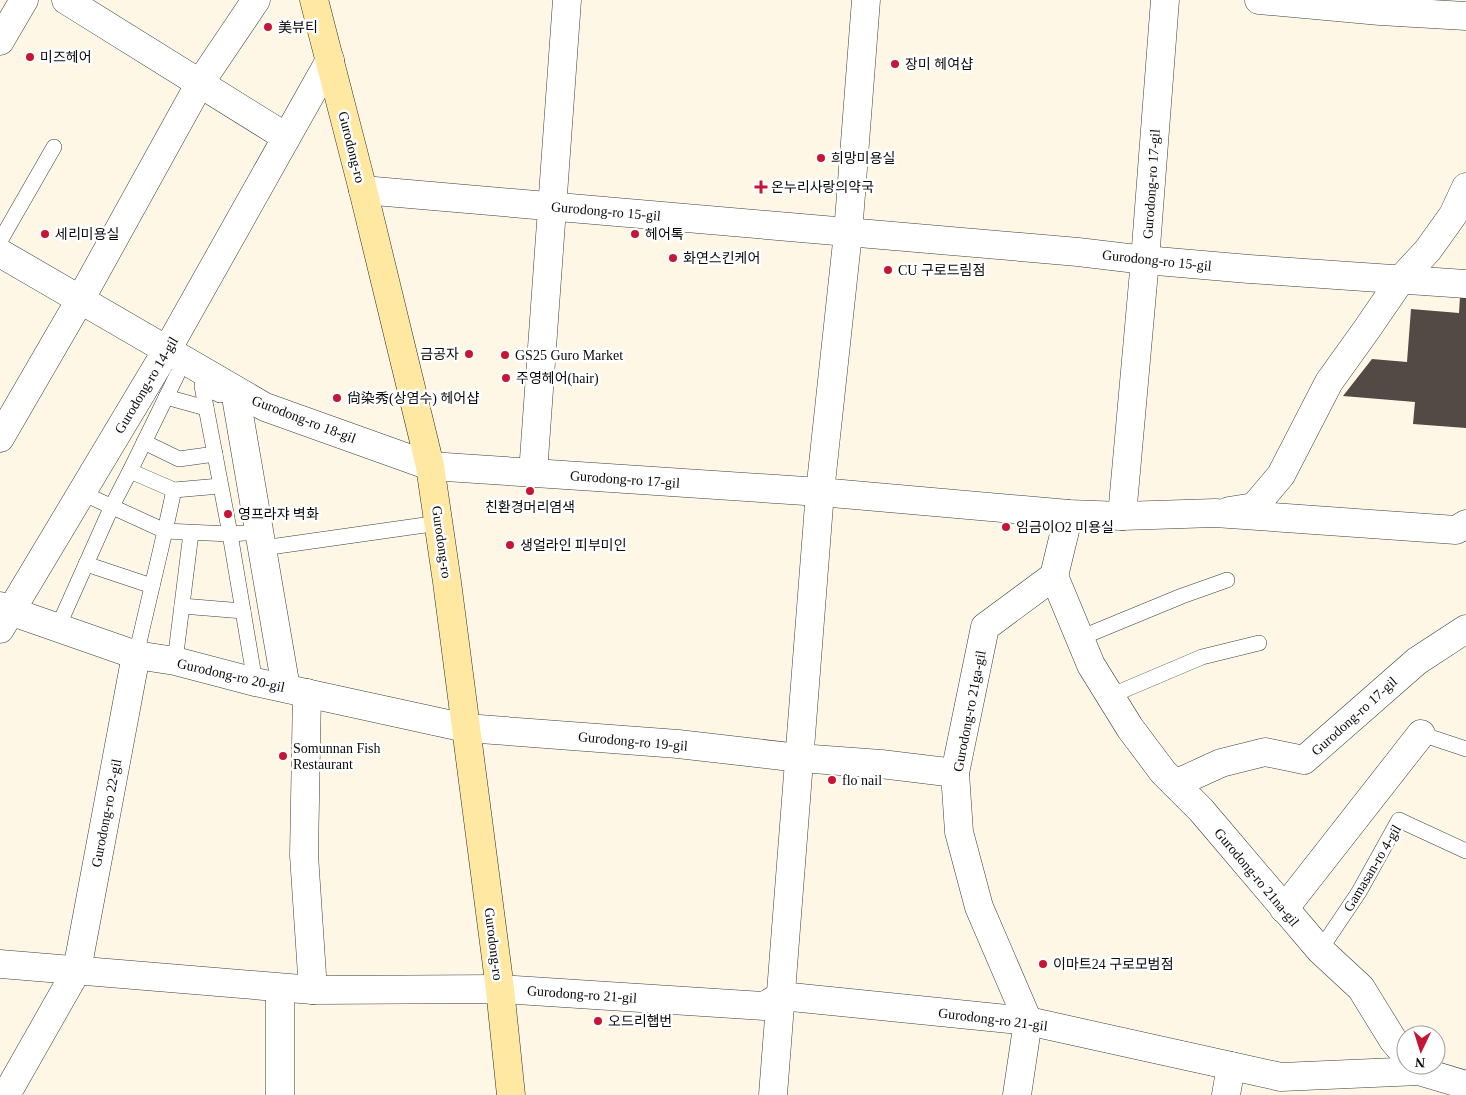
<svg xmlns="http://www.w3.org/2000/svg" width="1466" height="1095" font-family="'Times New Roman','Noto Sans KR',serif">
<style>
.building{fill:#534945}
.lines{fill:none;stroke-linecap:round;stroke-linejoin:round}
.service-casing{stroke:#3d3d3d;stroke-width:16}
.minor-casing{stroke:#3d3d3d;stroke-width:29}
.secondary-casing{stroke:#2c2c2c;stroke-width:29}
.service{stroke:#fff;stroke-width:15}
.minor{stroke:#fff;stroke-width:28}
.secondary{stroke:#ffe8a1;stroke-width:28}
.poi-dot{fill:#c61635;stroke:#fff;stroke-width:2}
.labels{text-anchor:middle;stroke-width:5;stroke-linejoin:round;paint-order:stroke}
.poi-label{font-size:14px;fill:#0a0a0a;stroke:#fff;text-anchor:start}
.street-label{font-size:14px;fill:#0a0a0a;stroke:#fff}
</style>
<rect width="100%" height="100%" fill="#fff7e6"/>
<polygon class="building" points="1460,297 1466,297 1466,428 1413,424 1415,402 1343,396 1372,359 1407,362 1411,309 1459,313"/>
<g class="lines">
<g class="service-casing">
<g id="service">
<polyline points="0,241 54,147"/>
<polyline points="220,395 202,386 230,534 255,682"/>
<polyline points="166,397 206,408"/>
<polyline points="144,442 179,459 215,454"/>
<polyline points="130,471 177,375"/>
<polyline points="220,486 174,490 165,531 230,534 260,532"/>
<polyline points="82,493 165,531 136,655"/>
<polyline points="263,548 439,523"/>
<polyline points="86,564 152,586"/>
<polyline points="182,606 243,611"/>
<polyline points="58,627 112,506 130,471 174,490"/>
<polyline points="1080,638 1182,596 1227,580"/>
<polyline points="175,661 191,533"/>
<polyline points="1110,696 1202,657 1259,643"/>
<polyline points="1421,734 1466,749"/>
<polyline points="1320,950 1359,892 1399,820 1466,851"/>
</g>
</g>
<g class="minor-casing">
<g id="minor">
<polyline points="66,0 286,137"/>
<polyline points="1259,0 1380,11 1466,16"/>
<polyline points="0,41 24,0"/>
<polyline points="363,190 1078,252 1145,260 1249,269 1466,284"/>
<polyline points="0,253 265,407 430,466 820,492 1069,514 1122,516 1215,513 1456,530 1466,524"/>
<polyline points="235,391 286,688"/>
<polyline points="0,438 80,300 200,83 256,0"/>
<polyline points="533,473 567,0"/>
<polyline points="1229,511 1254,507 1281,475 1329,382 1367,329 1402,278 1428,250 1453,215 1466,187"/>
<polyline points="1122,516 1145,260 1165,0"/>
<polyline points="1054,576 1091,665 1130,728 1163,772 1201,810 1320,950 1361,988 1393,1040 1406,1055"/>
<polyline points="0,606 10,611 136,655 175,661 255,682 466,728 678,744 799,758 881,764 955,773"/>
<polyline points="0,629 167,350 330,60"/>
<polyline points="307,693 304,855 313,990"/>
<polyline points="1175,784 1221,763 1265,752 1304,760 1417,661 1466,629"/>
<polyline points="1284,909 1421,734"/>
<polyline points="0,964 313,990 500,989 764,1006 781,996 1028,1021 1281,1077 1419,1071 1466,1085"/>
<polyline points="6,1095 77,970 136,655"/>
<polyline points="280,1095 280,988"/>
<polyline points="773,1095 820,492 848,233 866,0"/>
<polyline points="1017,1095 1028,1021 979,907 959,832 955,773 985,627 1054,576 1069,514"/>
<polyline points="1226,1095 1231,1066"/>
</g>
</g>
<g class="secondary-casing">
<polyline id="secondary" points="314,0 363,190 430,466 447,582 500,989 511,1095"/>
</g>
<use href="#service" class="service"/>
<use href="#minor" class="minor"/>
<use href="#secondary" class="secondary"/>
</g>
<g class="poi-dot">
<circle cx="268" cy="27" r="5"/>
<circle cx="30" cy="57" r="5"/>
<circle cx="895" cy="64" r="5"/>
<circle cx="821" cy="158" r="5"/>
<path d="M758.5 179.5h5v5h5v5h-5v5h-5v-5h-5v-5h5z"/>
<circle cx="45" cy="234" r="5"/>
<circle cx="635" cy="234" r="5"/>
<circle cx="673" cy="258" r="5"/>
<circle cx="888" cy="270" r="5"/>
<circle cx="469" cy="354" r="5"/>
<circle cx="505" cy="355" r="5"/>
<circle cx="506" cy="378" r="5"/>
<circle cx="337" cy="398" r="5"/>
<circle cx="530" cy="491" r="5"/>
<circle cx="228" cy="514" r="5"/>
<circle cx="1006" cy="527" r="5"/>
<circle cx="510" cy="545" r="5"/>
<circle cx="283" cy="756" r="5"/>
<circle cx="832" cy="780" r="5"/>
<circle cx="1043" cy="964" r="5"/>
<circle cx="598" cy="1021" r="5"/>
</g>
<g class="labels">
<g class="poi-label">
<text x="278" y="32">美뷰티</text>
<text x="40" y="62">미즈헤어</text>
<text x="905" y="69">장미 헤여샵</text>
<text x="831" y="163">희망미용실</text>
<text x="771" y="192">온누리사랑의약국</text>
<text x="55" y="239">세리미용실</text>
<text x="645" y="239">헤어톡</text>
<text x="683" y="263">화연스킨케어</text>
<text x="898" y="275">CU 구로드림점</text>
<text x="459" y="359" text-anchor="end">금공자</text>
<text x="515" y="360">GS25 Guro Market</text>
<text x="516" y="383">주영헤어(hair)</text>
<text x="347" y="403">尙染秀(상염수) 헤어샵</text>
<text x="530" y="512" text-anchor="middle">친환경머리염색</text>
<text x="238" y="519">영프라쟈 벽화</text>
<text x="1016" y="532">임금이O2 미용실</text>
<text x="520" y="550">생얼라인 피부미인</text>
<text x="293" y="753">Somunnan Fish<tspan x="293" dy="16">Restaurant</tspan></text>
<text x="842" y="785">flo nail</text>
<text x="1053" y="969">이마트24 구로모범점</text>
<text x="608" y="1026">오드리햅번</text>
</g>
<g class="street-label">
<text transform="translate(352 147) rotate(76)" y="5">Gurodong-ro</text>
<text transform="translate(1151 184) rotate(-86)" y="5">Gurodong-ro 17-gil</text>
<text transform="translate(606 211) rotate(5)" y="5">Gurodong-ro 15-gil</text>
<text transform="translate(1157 260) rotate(6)" y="5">Gurodong-ro 15-gil</text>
<text transform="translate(146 385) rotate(-59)" y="5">Gurodong-ro 14-gil</text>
<text transform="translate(304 419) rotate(21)" y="5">Gurodong-ro 18-gil</text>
<text transform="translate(625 479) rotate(4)" y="5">Gurodong-ro 17-gil</text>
<text transform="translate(442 542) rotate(82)" y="5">Gurodong-ro</text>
<text transform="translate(231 675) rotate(13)" y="5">Gurodong-ro 20-gil</text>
<text transform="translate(969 711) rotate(-79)" y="5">Gurodong-ro 21ga-gil</text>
<text transform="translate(1354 716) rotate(-42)" y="5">Gurodong-ro 17-gil</text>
<text transform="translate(633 741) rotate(5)" y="5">Gurodong-ro 19-gil</text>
<text transform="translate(106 813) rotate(-79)" y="5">Gurodong-ro 22-gil</text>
<text transform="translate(1372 868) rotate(-59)" y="5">Gamasan-ro 4-gil</text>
<text transform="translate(1257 877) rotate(50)" y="5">Gurodong-ro 21na-gil</text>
<text transform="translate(494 944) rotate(83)" y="5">Gurodong-ro</text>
<text transform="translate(582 994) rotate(4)" y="5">Gurodong-ro 21-gil</text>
<text transform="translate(993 1019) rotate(7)" y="5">Gurodong-ro 21-gil</text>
</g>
</g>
<g transform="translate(1421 1050) rotate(184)"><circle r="24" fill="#ffffff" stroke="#9d9d9d"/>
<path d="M0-4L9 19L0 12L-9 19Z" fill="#c61635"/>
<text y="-8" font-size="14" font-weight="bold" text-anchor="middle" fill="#0a0a0a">N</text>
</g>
</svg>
